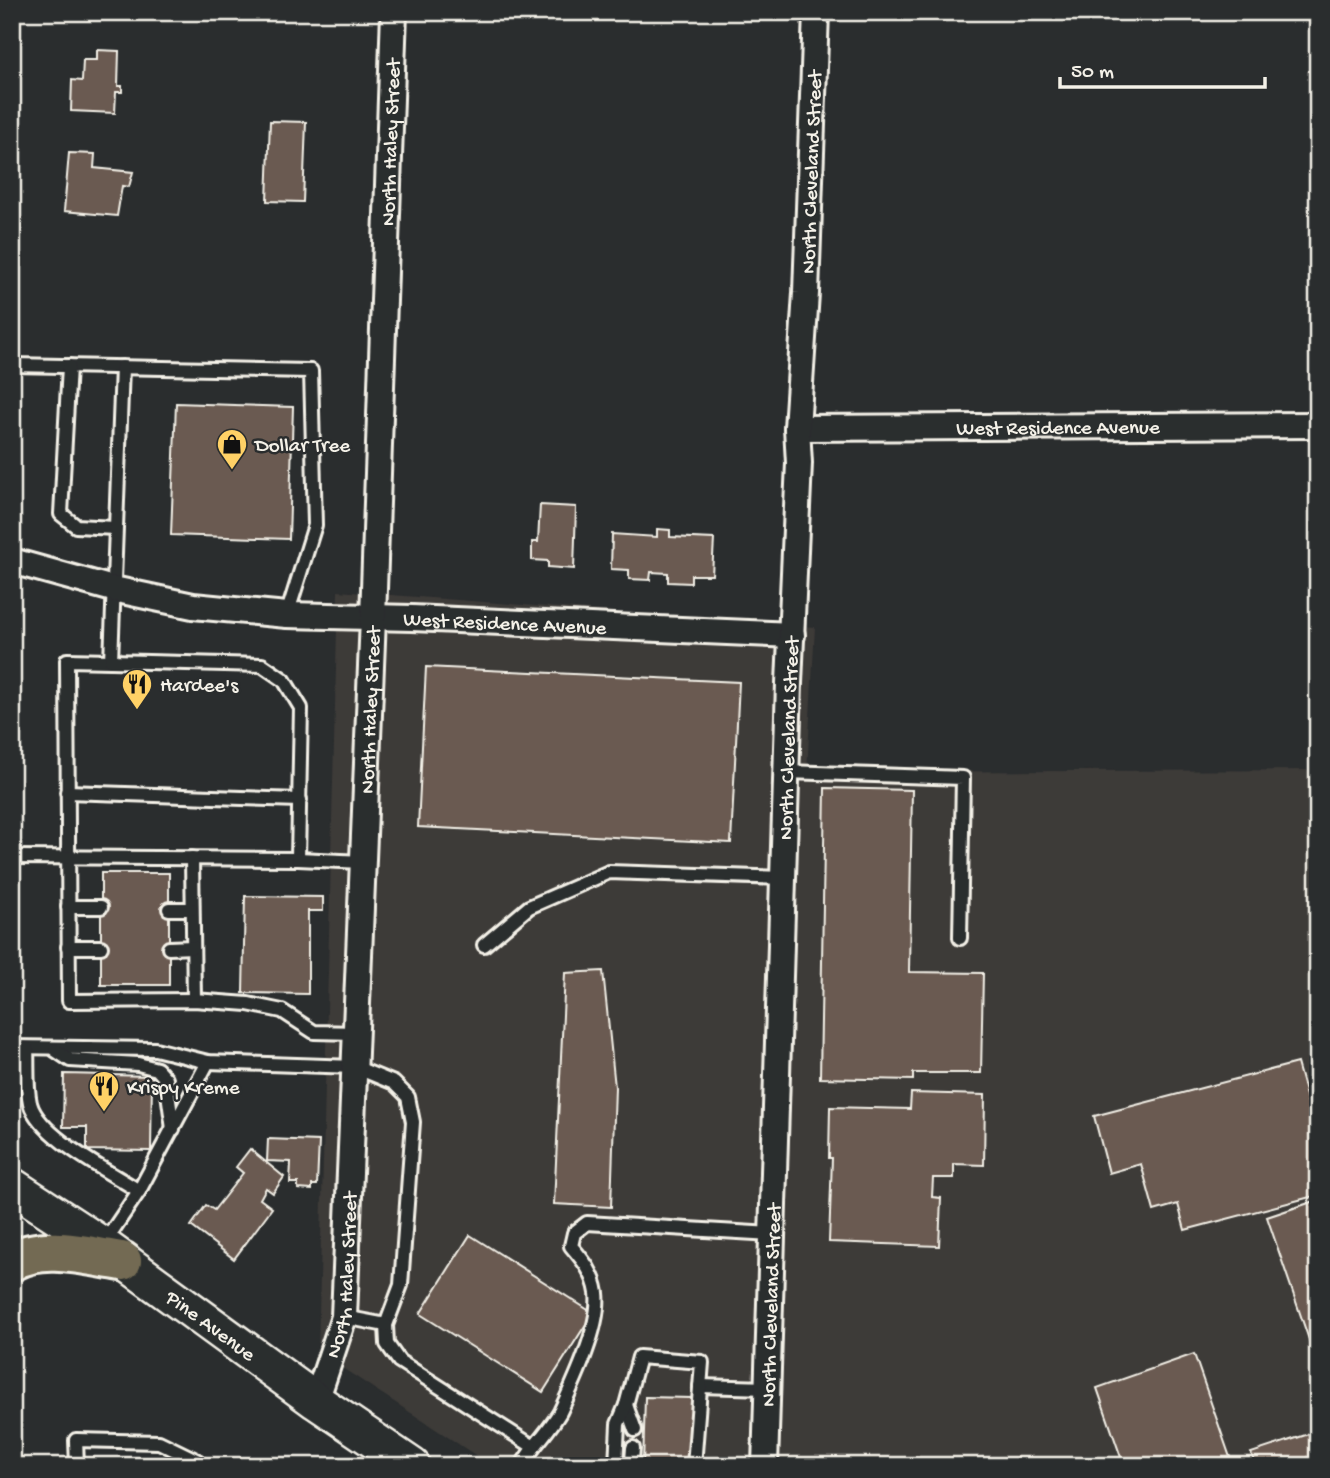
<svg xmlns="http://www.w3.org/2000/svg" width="1330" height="1478" font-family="'Gochi Hand',sans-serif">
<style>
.built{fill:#3d3a38}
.building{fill:#6a5a51;stroke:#f4f1e8;stroke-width:2}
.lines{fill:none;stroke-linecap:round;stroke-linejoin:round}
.service-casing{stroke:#f4f1e8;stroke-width:18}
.minor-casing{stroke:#f4f1e8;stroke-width:30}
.secondary-casing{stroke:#f4f1e8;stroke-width:40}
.primary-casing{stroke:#f4f1e8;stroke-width:44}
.service{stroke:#2a2d2e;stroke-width:12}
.minor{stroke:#2a2d2e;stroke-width:24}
.secondary{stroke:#2a2d2e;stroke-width:35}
.primary{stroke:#736b52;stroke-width:38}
.labels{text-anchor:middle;stroke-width:5;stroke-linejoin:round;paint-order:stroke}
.street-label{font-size:21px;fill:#f4f1e8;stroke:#2a2d2e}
.poi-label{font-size:21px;fill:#f4f1e8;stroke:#2a2d2e;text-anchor:start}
</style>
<rect width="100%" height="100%" fill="#2a2d2e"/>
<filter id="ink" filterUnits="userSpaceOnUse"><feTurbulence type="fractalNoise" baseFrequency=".0143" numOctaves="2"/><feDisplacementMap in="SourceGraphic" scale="14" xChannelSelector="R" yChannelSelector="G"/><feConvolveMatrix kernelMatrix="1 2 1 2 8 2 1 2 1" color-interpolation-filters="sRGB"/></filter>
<g filter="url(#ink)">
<polygon class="built" points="338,591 815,627 807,772 1318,770 1318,1466 492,1466 318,1352"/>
<g class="building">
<polygon points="97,50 119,51 118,86 122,86 122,92 116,92 115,113 71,111 72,80 82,81 83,60 97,60"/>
<polygon points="270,121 306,122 303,202 267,201"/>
<polygon points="69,153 95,154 94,168 133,172 129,187 122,186 117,216 64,211"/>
<polygon points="176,403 293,407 289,539 171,535"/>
<polygon points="540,505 576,507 574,569 548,567 548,561 532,560 532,542 538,542"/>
<polygon points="657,529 670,530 670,537 714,539 712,575 691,575 691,583 668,582 668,573 651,572 650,580 629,579 629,570 611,569 612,534 657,537"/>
<polygon points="426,667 739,682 731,843 418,827"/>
<polygon points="825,788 912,790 909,972 983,973 981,1073 913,1073 913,1080 820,1078"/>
<rect x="101" y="873" width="68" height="112"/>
<polygon points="245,896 323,897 323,911 308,911 308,994 243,993"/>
<polygon points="603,971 615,1087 611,1207 554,1204 565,973"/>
<polygon points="1297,1063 1318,1139 1318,1195 1185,1230 1178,1204 1154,1211 1141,1164 1109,1173 1094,1116"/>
<polygon points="64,1074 152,1076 151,1151 87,1150 87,1127 63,1127"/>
<polygon points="911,1093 985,1095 984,1165 954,1164 954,1178 933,1178 932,1197 941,1198 939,1246 829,1242 832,1158 829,1158 830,1107 910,1109"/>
<polygon points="268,1139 319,1141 317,1185 312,1185 312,1190 298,1189 298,1183 290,1183 291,1162 267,1161"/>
<polygon points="250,1149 284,1177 273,1193 266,1188 260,1199 272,1208 234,1259 191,1226 206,1205 214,1210 243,1173 236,1167"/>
<polygon points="1318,1200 1318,1366 1267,1217"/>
<polygon points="470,1235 593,1313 543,1392 420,1314"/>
<polygon points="1194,1354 1233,1466 1124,1466 1097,1388"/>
<polygon points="645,1397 692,1398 689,1466 643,1466"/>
<polygon points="1318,1431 1318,1466 1256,1466 1251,1453"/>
</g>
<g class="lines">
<g class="service-casing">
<g id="service">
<polyline points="12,365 311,371 315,525 287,615"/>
<polyline points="69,366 61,514 76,526 115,528"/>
<polyline points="111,661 67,660 69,1001 194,1000 248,1004 282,1011 314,1032 356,1033"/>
<polyline points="787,772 963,778 960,938"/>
<polyline points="67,792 300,800"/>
<polyline points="12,857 298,859 301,708 284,680 262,665 111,661 122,367"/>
<polyline points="192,858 194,1000"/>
<polyline points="298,859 363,862"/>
<polyline points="68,907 101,907"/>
<polyline points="169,909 192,909"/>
<polyline points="484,945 529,907 609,872 783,878"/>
<polyline points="68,947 101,947"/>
<polyline points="169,948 193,947"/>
<path d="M12,1047L155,1049L208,1062L355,1067L394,1083L408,1097L413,1122L401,1285L386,1325L387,1344L399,1361L534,1447C543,1436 553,1424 560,1412C574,1382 601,1325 597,1293C594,1273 583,1260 571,1246L574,1233L587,1223L772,1234"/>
<path d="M27,1048C28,1065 26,1086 30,1103C39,1137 110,1172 139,1191"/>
<polyline points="55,1050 70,1060 138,1064 157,1069 166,1079 173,1129"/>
<polyline points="104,1243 139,1191 208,1062"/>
<polyline points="344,1317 386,1325"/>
<polyline points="700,1386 767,1388"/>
<polyline points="626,1405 635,1430"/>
<polyline points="77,1466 76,1440 159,1442 198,1461 200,1466"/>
<polyline points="521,1466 534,1447"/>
<polyline points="616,1466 618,1424 626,1405 639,1357 702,1362 694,1466"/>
<polyline points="625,1466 632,1461 633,1448"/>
</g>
</g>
<g class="minor-casing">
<g id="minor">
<path id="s1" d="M797,428L1318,425"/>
<path id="s2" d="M12,561L113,589L193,606L287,615L412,618L792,635"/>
<path id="s3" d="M316,1401L344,1317L373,618L394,12"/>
<path id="s4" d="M765,1466L789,683L799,463L797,428L806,293L816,12"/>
</g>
</g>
<g class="secondary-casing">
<g id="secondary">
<path id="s5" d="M12,1186L102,1245L316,1401L412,1466"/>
</g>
</g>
<g class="primary-casing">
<path id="primary" d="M12,1261C44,1243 87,1256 122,1261"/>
</g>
<use href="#service" class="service"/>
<use href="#minor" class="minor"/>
<use href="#secondary" class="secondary"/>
<use href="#primary" class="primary"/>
</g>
</g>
<defs>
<g id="shop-pin" transform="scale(1.575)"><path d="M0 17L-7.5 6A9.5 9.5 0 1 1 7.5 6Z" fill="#ffd166" stroke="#2a2d2e"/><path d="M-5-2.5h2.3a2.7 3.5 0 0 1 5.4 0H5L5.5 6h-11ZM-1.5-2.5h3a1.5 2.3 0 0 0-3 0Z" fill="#111"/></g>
<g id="restaurant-pin" transform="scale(1.575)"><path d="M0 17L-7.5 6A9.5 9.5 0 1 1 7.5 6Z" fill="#ffd166" stroke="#2a2d2e"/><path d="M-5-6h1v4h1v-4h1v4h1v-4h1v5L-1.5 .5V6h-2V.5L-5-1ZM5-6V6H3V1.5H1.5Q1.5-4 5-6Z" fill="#111"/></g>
</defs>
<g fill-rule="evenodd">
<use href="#shop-pin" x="232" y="444"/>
<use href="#restaurant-pin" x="137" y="684"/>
<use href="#restaurant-pin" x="104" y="1086"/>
</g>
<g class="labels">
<g class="street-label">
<text dy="7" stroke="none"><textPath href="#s3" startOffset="1264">North Haley Street</textPath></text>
<text dy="7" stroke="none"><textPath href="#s4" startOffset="1295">North Cleveland Street</textPath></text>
<text dy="7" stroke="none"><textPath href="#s1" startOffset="261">West Residence Avenue</textPath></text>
<text dy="7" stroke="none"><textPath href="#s2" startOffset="499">West Residence Avenue</textPath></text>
<text dy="7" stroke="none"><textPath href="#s3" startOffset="696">North Haley Street</textPath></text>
<text dy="7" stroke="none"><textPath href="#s4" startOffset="728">North Cleveland Street</textPath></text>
<text dy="7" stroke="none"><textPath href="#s3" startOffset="130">North Haley Street</textPath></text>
<text dy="7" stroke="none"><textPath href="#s4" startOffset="161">North Cleveland Street</textPath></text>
<text dy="7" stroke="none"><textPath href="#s5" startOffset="243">Pine Avenue</textPath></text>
</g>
<g class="poi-label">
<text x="255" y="451">Dollar Tree</text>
<text x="160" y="691">Hardee's</text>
<text x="127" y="1093">Krispy Kreme</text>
</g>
</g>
<rect width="1330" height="1478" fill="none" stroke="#2a2d2e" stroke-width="42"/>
<rect x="21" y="21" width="1288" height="1436" fill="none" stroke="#f4f1e8" stroke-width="2.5" filter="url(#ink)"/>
<path d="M1060 77v10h205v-10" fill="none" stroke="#f4f1e8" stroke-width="3.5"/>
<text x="1071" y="77" font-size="21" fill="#f4f1e8" stroke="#2a2d2e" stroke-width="5" paint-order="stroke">50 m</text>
</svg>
